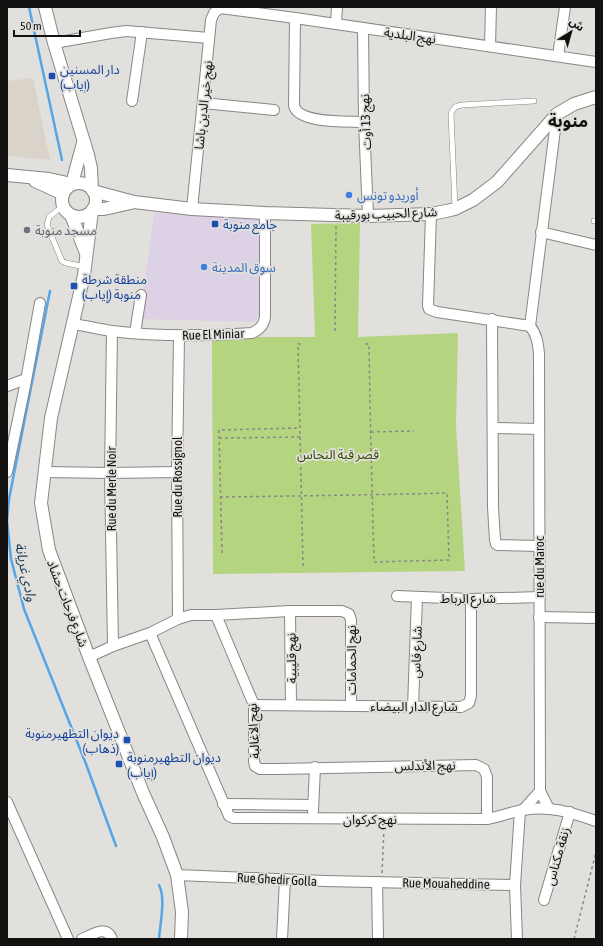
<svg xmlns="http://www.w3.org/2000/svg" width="603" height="946" font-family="'Asap Condensed','Noto Sans Arabic',sans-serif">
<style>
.commercial{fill:#ddd1e5}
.built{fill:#dad3c9}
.green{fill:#b5d480}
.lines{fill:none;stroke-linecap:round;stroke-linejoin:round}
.stream{stroke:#56a5e7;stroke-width:2.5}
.service-casing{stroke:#898683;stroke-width:6}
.minor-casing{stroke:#898683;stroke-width:12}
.tertiary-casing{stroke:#898683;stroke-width:14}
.path{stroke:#8a8986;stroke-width:1.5;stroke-dasharray:3 3;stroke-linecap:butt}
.service{stroke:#fff;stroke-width:5}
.minor{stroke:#fff;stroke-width:10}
.tertiary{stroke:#fff;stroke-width:12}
.transit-dot{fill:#1a4fb4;stroke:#e2e0dc;stroke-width:1.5}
.shop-dot{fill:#3f7fe0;stroke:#e2e0dc;stroke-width:1.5}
.worship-dot{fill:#6b7280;stroke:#e2e0dc;stroke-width:1.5}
.labels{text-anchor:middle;stroke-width:3.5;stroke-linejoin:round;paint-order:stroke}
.street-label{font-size:13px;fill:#121110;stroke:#e2e0dc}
.transit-label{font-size:13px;fill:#164399;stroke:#e2e0dc;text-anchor:start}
.shop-label{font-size:13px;fill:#366cbe;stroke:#e2e0dc;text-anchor:start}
.worship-label{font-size:13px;fill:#5b616d;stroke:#e2e0dc;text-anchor:start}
.park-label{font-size:13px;fill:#364903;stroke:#e2e0dc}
.water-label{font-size:14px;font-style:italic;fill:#183954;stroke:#e2e0dc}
.district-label{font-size:17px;font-weight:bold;fill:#121110;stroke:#e2e0dc}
</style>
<rect width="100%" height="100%" fill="#e2e0dc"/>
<polygon class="commercial" points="154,213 259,219 261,315 257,320 253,322 140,319"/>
<polygon class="built" points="33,78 50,160 7,156 7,81"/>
<polygon class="green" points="360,223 358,337 458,333 456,426 465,571 213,574 212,337 315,337 311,224"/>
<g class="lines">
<g class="stream">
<polyline points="29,7 62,160"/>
<polyline points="50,291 9,499 7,521 11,559 24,609 86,764 116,846"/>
<path d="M159,939C160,924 166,898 159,885"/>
</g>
<g class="service-casing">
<g id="service">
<polyline points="63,206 49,217 47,225 62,261 66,263 85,267"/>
<path d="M455,208L451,114C453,108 455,106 462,105L534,101"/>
<polyline points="594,221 596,221"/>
</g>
</g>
<g class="minor-casing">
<g id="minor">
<path d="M295,18L294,106C299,124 348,121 364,122"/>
<polyline points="336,24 337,7"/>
<polyline points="363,28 364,122 368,216"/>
<polyline points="54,43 111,33 126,31 209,38"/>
<polyline points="490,46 491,7"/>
<polyline points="558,56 565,7"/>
<polyline points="132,101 142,32"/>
<polyline points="203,103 274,110"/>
<polyline points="192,209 211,20 214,13 220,8 295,18 596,62"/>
<polyline points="431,214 428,306 429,309 437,312 530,326"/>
<polyline points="541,232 596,245"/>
<polyline points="492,319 493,507 495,540 496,544 498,545 539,546"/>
<path d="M73,324C86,326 99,329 112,331C159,337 206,336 252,333C260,329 264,325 265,317V213"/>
<path d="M530,326C537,335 538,343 539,354L540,791L549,809"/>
<polyline points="530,326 557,114"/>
<polyline points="112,331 110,473 113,646"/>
<polyline points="135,333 141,295"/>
<polyline points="7,386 26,379"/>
<polyline points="493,428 539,429"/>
<polyline points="7,472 25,386 40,303"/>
<polyline points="45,472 110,473 177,472"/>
<polyline points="397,596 471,599 540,597"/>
<polyline points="290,611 291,705"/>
<polyline points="216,615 254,705 254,761 255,766 260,769 278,769 476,765 484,769 487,777 487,819"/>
<polyline points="539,617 596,618"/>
<polyline points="178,619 177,472 179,336"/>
<path d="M150,633L227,811L229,816L234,818L487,819C499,817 511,812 523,810C549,805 572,813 596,821"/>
<polyline points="89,657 113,646 150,633 178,619 191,615 216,615 290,611 342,611 349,614 351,620 351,706"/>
<polyline points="254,705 461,707 469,703 471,696 471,599"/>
<polyline points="413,707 417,597"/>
<polyline points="7,802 68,939"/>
<polyline points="223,804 313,805"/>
<polyline points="523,810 540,791"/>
<polyline points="313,811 315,767"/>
<polyline points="177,875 325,881 515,885"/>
<polyline points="377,882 378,939"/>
<polyline points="544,900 570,812"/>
<path d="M82,939C92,935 106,924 112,939"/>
<polyline points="282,939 285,879"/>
<polyline points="517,939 515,885 520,811"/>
</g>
</g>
<g class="tertiary-casing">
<g id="tertiary">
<polyline points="45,7 54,43 88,155 91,168 92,189"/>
<polyline points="7,175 49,179 72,184"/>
<polyline points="35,181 63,194"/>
<polyline points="74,183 74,176 83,143"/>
<circle cx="79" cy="200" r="17"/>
<polyline points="93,191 134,202 192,209 265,213 368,216 431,214 446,211 455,209 473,200 497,182 557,114 574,104 596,97"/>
<polyline points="93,209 104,209 131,203"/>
<polyline points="92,211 84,275 51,418 41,503 49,550 89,657 143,793 163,837 177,875 182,912 181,939"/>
<polyline points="71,215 86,253"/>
</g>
</g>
<g class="path">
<polyline points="335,331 336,225"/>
<polyline points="371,432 414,431"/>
<polyline points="219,438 300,437"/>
<path d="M220,497C296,496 372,495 447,493L449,560L374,562C372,489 370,417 369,344H365"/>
<polyline points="222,553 219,430 300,428"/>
<polyline points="303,566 298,344 304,344"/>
<polyline points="382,873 384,828"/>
<polyline points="574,939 596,852"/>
</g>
<use href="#service" class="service"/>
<use href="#minor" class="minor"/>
<use href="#tertiary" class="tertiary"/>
</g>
<g class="transit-dot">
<rect x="48" y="72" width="8" height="8" rx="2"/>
<rect x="211" y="220" width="8" height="8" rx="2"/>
<rect x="70" y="282" width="8" height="8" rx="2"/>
<rect x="123" y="736" width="8" height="8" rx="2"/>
<rect x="115" y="760" width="8" height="8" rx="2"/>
</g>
<g class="shop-dot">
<circle cx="349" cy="195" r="4"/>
<circle cx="204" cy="267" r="4"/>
</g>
<circle class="worship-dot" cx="27" cy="230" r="4"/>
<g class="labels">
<g class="street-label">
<text transform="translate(410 35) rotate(8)" y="5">نهج البلدية</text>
<text transform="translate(203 105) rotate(-84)" y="5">نهج خير الدين باشا</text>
<text transform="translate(365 122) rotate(-92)" y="5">نهج 13 أوت</text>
<text transform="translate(386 213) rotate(-2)" y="5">شارع الحبيب بورقيبة</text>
<text transform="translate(213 334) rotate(-2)" y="5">Rue El Miniar</text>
<text transform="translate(177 477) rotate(-90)" y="5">Rue du Rossignol</text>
<text transform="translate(111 489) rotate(-90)" y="5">Rue du Merle Noir</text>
<text transform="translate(539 567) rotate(-90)" y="5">rue du Maroc</text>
<text x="468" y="603">شارع الرباط</text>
<text transform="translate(68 603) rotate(69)" y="5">شارع فرحات حشاد</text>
<text transform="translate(416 652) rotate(-88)" y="5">شارع فاس</text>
<text transform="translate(291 658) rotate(-91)" y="5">نهج قليبية</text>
<text transform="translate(351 660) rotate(-90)" y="5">نهج الحمامات</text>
<text x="414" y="711">شارع الدار البيضاء</text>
<text transform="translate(253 731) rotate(-93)" y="5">نهج الاغالبة</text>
<text transform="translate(425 765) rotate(-1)" y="5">نهج الأندلس</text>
<text x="370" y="824">نهج كركوان</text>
<text transform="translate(557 856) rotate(-74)" y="5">زنقة مكناس</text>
<text transform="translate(277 879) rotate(3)" y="5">Rue Ghedir Golla</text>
<text transform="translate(446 883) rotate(1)" y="5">Rue Mouaheddine</text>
</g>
<g class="transit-label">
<text x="60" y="74">دار المسنين<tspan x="60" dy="15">(إياب)</tspan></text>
<text x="223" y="229">جامع منوبة</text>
<text x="82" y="284">منطقة شرطة<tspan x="82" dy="15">منوبة (إياب)</tspan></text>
<text x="119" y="738" text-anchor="end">ديوان التطهيرمنوبة<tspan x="119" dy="15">(ذهاب)</tspan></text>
<text x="127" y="762">ديوان التطهيرمنوبة<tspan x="127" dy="15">(إياب)</tspan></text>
</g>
<g class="shop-label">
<text x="357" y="200">أوريدو تونس</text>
<text x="212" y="272">سوق المدينة</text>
</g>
<g class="worship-label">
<text x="35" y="235">مسجد منوبة</text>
</g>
<g class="park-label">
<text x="338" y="459">قصر قبة النحاس</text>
</g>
<g class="water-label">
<text transform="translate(26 572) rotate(78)" y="5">وادي غريانة</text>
</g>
<g class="district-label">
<text x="568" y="127">منوبة</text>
</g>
</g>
<rect width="603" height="946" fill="none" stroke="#121110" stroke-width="16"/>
<g transform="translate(571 32) rotate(37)" stroke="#e2e0dc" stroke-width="3" paint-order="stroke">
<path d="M0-3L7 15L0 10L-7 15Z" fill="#121110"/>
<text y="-6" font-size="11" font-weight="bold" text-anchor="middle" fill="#121110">ش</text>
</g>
<path d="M14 30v6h66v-6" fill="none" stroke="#121110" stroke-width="2"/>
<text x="20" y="30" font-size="12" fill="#121110" stroke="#e2e0dc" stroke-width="3" paint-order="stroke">50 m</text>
</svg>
